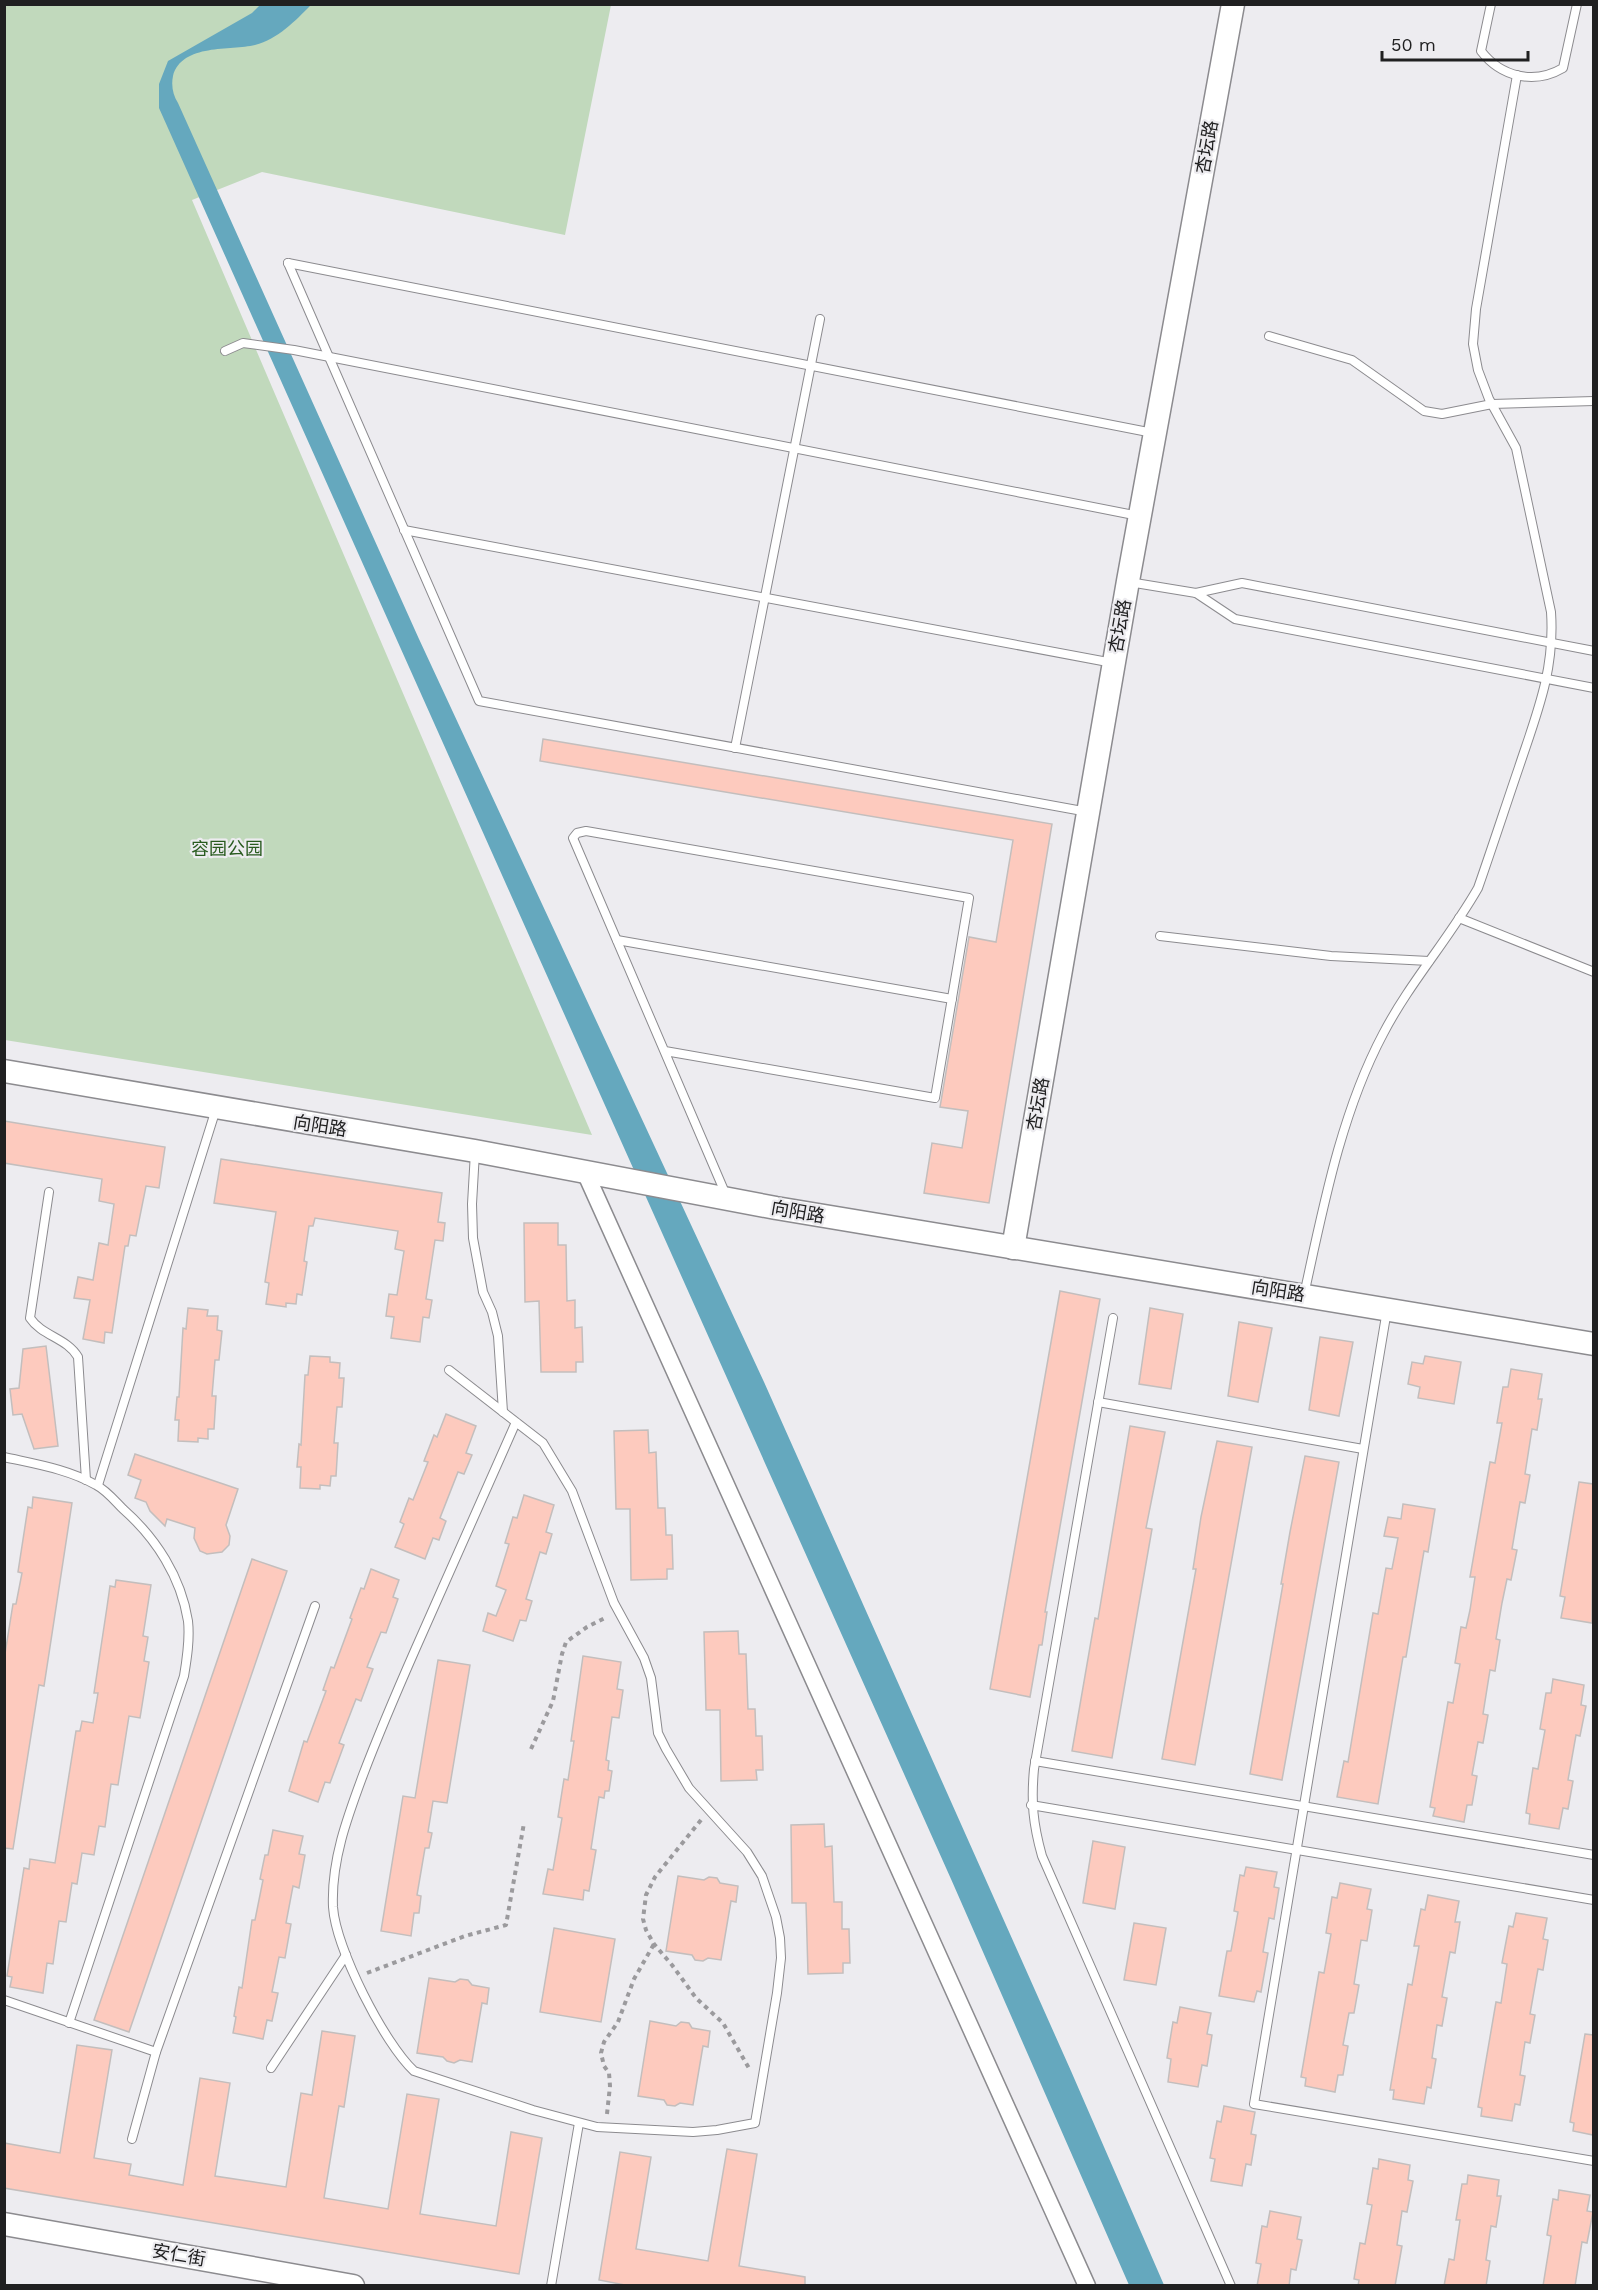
<svg xmlns="http://www.w3.org/2000/svg" width="1598" height="2290" font-family="'Work Sans','Noto Sans SC',sans-serif">
<style>
.green{fill:#c1d9bc}
.water{fill:#65a8be}
.building{fill:#fdcabe;stroke:#c3bebd;stroke-width:1.5}
.lines{fill:none;stroke-linecap:round;stroke-linejoin:round}
.lane-casing{stroke:#8c8b8f;stroke-width:10}
.street-casing{stroke:#8c8b8f;stroke-width:19}
.secondary-casing{stroke:#8c8b8f;stroke-width:25}
.path{stroke:#9b9a9d;stroke-width:4;stroke-dasharray:4.5 4.5;stroke-linecap:butt}
.lane{stroke:#fff;stroke-width:8}
.street{stroke:#fff;stroke-width:16}
.secondary{stroke:#fff;stroke-width:22}
.labels{text-anchor:middle;stroke-width:4.5;stroke-linejoin:round;paint-order:stroke}
.street-label{font-size:18px;fill:#202021;stroke:#edecf0}
.park-label{font-size:18px;fill:#295b1f;stroke:#edecf0}
</style>
<rect width="100%" height="100%" fill="#edecf0"/>
<polygon class="green" points="4,5 611,5 565,235 262,172 192,200 592,1135 5,1040"/>
<path class="water" d="M260,5H311C295,21 278,39 255,45C231,51 182,43 173,76C171,86 173,95 178,103L419,639L764,1382L1071,2071L1164,2285H1129L951,1879L159,108V84L168,61L252,13Z"/>
<g class="building">
<polygon points="543,739 1052,824 989,1203 924,1193 932,1143 962,1148 968,1111 940,1107 969,937 996,942 1013,840 540,761"/>
<polygon points="4,1121 165,1147 159,1188 146,1186 136,1236 130,1235 128,1246 125,1246 112,1333 105,1332 104,1343 83,1339 90,1300 74,1298 78,1277 93,1280 99,1243 108,1245 114,1204 99,1201 102,1179 4,1163"/>
<polygon points="221,1159 442,1193 438,1222 445,1223 443,1241 435,1240 426,1299 432,1300 429,1318 423,1317 420,1342 391,1338 394,1317 386,1316 389,1294 397,1295 404,1251 395,1249 398,1231 315,1218 313,1226 309,1226 304,1261 307,1262 302,1295 297,1294 296,1304 286,1303 286,1307 266,1304 269,1283 265,1282 276,1212 214,1203"/>
<polygon points="524,1223 558,1223 558,1245 566,1245 567,1301 575,1300 575,1328 582,1327 583,1362 576,1362 576,1372 541,1372 539,1301 525,1302"/>
<polygon points="1060,1291 1100,1299 1045,1612 1047,1612 1042,1645 1039,1645 1030,1697 990,1689"/>
<polygon points="188,1308 208,1310 207,1316 218,1316 217,1330 222,1331 219,1360 215,1360 212,1396 216,1396 214,1429 208,1429 208,1439 198,1438 198,1442 178,1441 179,1420 175,1420 177,1397 179,1397 183,1328 186,1329"/>
<polygon points="1150,1308 1183,1314 1171,1389 1139,1384"/>
<polygon points="1239,1322 1272,1328 1258,1402 1228,1396"/>
<polygon points="1320,1337 1353,1342 1339,1416 1309,1410"/>
<polygon points="46,1346 58,1446 34,1449 22,1414 13,1415 10,1389 19,1388 23,1349"/>
<polygon points="310,1356 330,1357 330,1362 340,1363 339,1378 344,1378 342,1407 337,1407 334,1443 338,1443 336,1476 331,1476 330,1486 320,1485 320,1489 300,1488 301,1467 297,1467 299,1444 301,1445 305,1375 308,1375"/>
<polygon points="1425,1356 1461,1362 1454,1404 1418,1398 1420,1387 1408,1384 1412,1362 1423,1364"/>
<polygon points="1511,1369 1542,1374 1538,1399 1542,1399 1537,1430 1532,1429 1525,1474 1530,1475 1525,1503 1520,1502 1512,1549 1517,1550 1511,1580 1507,1579 1502,1603 1496,1639 1500,1640 1495,1671 1490,1670 1483,1714 1488,1715 1483,1743 1478,1742 1472,1775 1477,1776 1472,1805 1467,1805 1464,1822 1433,1816 1435,1808 1430,1807 1448,1702 1453,1703 1460,1664 1455,1663 1461,1627 1466,1628 1470,1610 1475,1577 1470,1577 1490,1462 1495,1463 1502,1423 1497,1423 1503,1387 1508,1387"/>
<polygon points="446,1414 476,1426 466,1453 472,1455 464,1474 458,1472 440,1518 446,1521 439,1540 433,1538 425,1559 395,1547 404,1524 400,1522 409,1498 413,1500 428,1462 424,1461 434,1435 437,1437"/>
<polygon points="1130,1426 1165,1432 1146,1528 1152,1529 1112,1758 1072,1751 1095,1618 1098,1619"/>
<polygon points="648,1430 649,1453 656,1452 658,1508 665,1508 666,1535 672,1535 673,1569 667,1569 667,1579 631,1580 630,1509 616,1509 614,1431"/>
<polygon points="1217,1441 1252,1447 1195,1765 1162,1759 1196,1569 1193,1569 1201,1517"/>
<polygon points="135,1454 238,1489 226,1525 230,1536 229,1545 222,1552 207,1554 200,1551 194,1538 195,1528 167,1519 165,1526 150,1511 146,1502 135,1498 141,1480 128,1475"/>
<polygon points="1305,1456 1339,1462 1282,1780 1250,1774 1283,1584 1281,1584 1290,1532"/>
<polygon points="1579,1482 1593,1484 1592,1623 1561,1618 1565,1597 1560,1596"/>
<polygon points="524,1495 554,1505 546,1532 552,1534 546,1554 540,1552 526,1599 532,1601 526,1621 520,1620 513,1641 483,1631 488,1613 496,1616 506,1590 496,1586 509,1544 505,1543 513,1517 517,1518"/>
<polygon points="33,1497 72,1503 44,1686 39,1685 13,1849 4,1848 4,1660 13,1604 16,1604 22,1573 18,1572 28,1507 32,1508"/>
<polygon points="1403,1504 1435,1509 1428,1552 1424,1551 1406,1657 1403,1657 1378,1804 1337,1797 1344,1761 1348,1762 1373,1613 1378,1614 1386,1568 1392,1569 1398,1538 1384,1536 1388,1517 1401,1519"/>
<polygon points="252,1559 287,1571 129,2032 94,2020"/>
<polygon points="371,1569 399,1580 393,1597 398,1599 386,1633 381,1632 367,1667 373,1669 361,1701 356,1699 339,1743 344,1745 330,1783 325,1782 318,1802 289,1791 304,1741 307,1742 326,1691 323,1690 331,1667 334,1668 352,1619 350,1618 361,1588 364,1589"/>
<polygon points="116,1580 151,1585 143,1636 148,1637 144,1661 149,1662 140,1718 129,1716 118,1785 111,1784 105,1827 99,1826 94,1855 82,1853 77,1884 72,1883 66,1922 59,1921 53,1964 47,1963 43,1993 10,1987 12,1977 7,1976 24,1868 29,1869 30,1859 55,1863 76,1731 80,1731 82,1721 93,1723 98,1693 94,1693 107,1607 110,1586 115,1587"/>
<polygon points="738,1631 739,1654 746,1654 748,1709 755,1709 756,1736 762,1736 763,1770 756,1770 757,1780 721,1781 720,1710 706,1710 704,1632"/>
<polygon points="583,1656 621,1662 617,1689 623,1690 619,1718 612,1717 606,1760 609,1761 608,1770 612,1771 609,1791 605,1791 604,1798 599,1797 591,1849 596,1850 589,1891 584,1890 583,1900 543,1894 548,1869 553,1870 562,1818 558,1817 564,1779 568,1780 574,1741 571,1741"/>
<polygon points="438,1660 470,1665 447,1803 433,1801 428,1832 432,1833 429,1848 425,1848 417,1895 421,1896 419,1913 414,1913 411,1936 381,1931 403,1796 415,1798"/>
<polygon points="1553,1679 1584,1685 1581,1705 1586,1706 1580,1736 1576,1735 1568,1780 1573,1781 1568,1809 1563,1808 1559,1829 1529,1824 1530,1814 1526,1813 1533,1768 1538,1769 1545,1730 1540,1729 1546,1693 1551,1693"/>
<polygon points="824,1824 825,1847 832,1846 834,1902 842,1902 842,1929 849,1929 850,1963 843,1963 843,1973 808,1974 806,1903 792,1903 791,1825"/>
<polygon points="273,1830 303,1836 299,1854 305,1855 299,1888 293,1886 286,1923 291,1924 285,1958 279,1957 272,1992 278,1993 272,2021 267,2020 263,2039 233,2033 236,2017 234,2016 239,1987 242,1988 252,1920 255,1920 263,1880 260,1879 265,1855 268,1855"/>
<polygon points="1093,1841 1125,1847 1115,1909 1083,1903"/>
<polygon points="1246,1867 1277,1872 1274,1887 1279,1888 1274,1919 1269,1918 1263,1952 1268,1953 1261,1992 1257,1991 1254,2002 1219,1996 1227,1951 1231,1951 1238,1912 1234,1911 1240,1875 1244,1876"/>
<polygon points="678,1876 704,1880 709,1877 717,1878 720,1883 738,1886 736,1902 731,1901 721,1960 708,1958 703,1961 695,1960 692,1955 666,1951"/>
<polygon points="1340,1883 1371,1889 1367,1909 1372,1910 1367,1941 1361,1940 1354,1984 1359,1985 1354,2013 1349,2013 1343,2045 1348,2046 1343,2075 1338,2075 1335,2092 1305,2086 1306,2078 1301,2077 1319,1972 1324,1973 1331,1934 1326,1933 1332,1897 1337,1898"/>
<polygon points="1428,1895 1459,1901 1455,1922 1460,1922 1455,1953 1450,1952 1442,1997 1447,1998 1442,2026 1437,2025 1432,2058 1436,2059 1431,2088 1427,2087 1424,2104 1393,2099 1394,2090 1390,2090 1408,1984 1412,1985 1419,1946 1414,1946 1421,1909 1425,1910"/>
<polygon points="1516,1913 1547,1918 1543,1939 1548,1940 1543,1970 1538,1969 1530,2014 1535,2015 1530,2043 1525,2042 1520,2075 1525,2076 1520,2105 1515,2104 1512,2121 1481,2116 1482,2108 1478,2107 1496,2002 1501,2003 1507,1964 1502,1963 1509,1926 1513,1927"/>
<polygon points="1134,1923 1166,1928 1156,1985 1124,1980"/>
<polygon points="554,1928 615,1939 601,2022 540,2012"/>
<polygon points="429,1978 455,1982 460,1979 468,1980 472,1985 489,1988 487,2004 482,2003 472,2062 460,2060 454,2063 447,2061 443,2057 417,2053"/>
<polygon points="1180,2007 1211,2013 1207,2034 1212,2035 1207,2066 1202,2065 1198,2087 1168,2082 1171,2059 1167,2058 1173,2022 1177,2023"/>
<polygon points="650,2021 676,2026 681,2022 689,2023 692,2028 710,2031 708,2047 703,2046 693,2105 680,2103 675,2106 667,2105 664,2100 638,2096"/>
<polygon points="322,2031 355,2036 344,2107 339,2106 324,2198 388,2209 407,2094 439,2099 420,2214 496,2226 511,2132 542,2138 519,2274 4,2188 4,2143 60,2153 77,2045 112,2050 94,2158 131,2164 129,2175 183,2185 200,2078 230,2083 215,2176 286,2187 301,2093 312,2095"/>
<polygon points="1585,2034 1593,2035 1593,2135 1573,2131 1574,2123 1570,2122"/>
<polygon points="1224,2106 1255,2112 1251,2134 1256,2135 1251,2165 1246,2164 1242,2186 1211,2181 1215,2159 1210,2158 1217,2121 1221,2122"/>
<polygon points="727,2149 757,2154 739,2266 805,2277 805,2286 630,2286 599,2280 620,2152 651,2157 636,2249 708,2261"/>
<polygon points="1379,2159 1410,2165 1408,2180 1413,2181 1407,2212 1402,2211 1397,2245 1402,2246 1395,2286 1358,2286 1359,2280 1354,2279 1360,2243 1365,2244 1372,2205 1367,2204 1373,2168 1378,2169"/>
<polygon points="1468,2175 1499,2180 1497,2196 1501,2196 1496,2227 1491,2226 1486,2260 1490,2261 1486,2286 1444,2286 1449,2259 1454,2260 1460,2220 1456,2220 1462,2184 1467,2184"/>
<polygon points="1559,2190 1590,2195 1587,2211 1593,2212 1587,2243 1582,2242 1575,2286 1543,2286 1551,2236 1547,2235 1553,2199 1558,2200"/>
<polygon points="1270,2211 1301,2217 1297,2239 1302,2240 1296,2270 1291,2269 1289,2286 1257,2286 1261,2264 1256,2263 1262,2226 1267,2227"/>
</g>
<g class="lines">
<g class="lane-casing">
<g id="lane">
<path d="M1491,4L1481,51C1501,77 1534,85 1563,68L1577,4"/>
<polyline points="288,263 479,701 1088,812"/>
<polyline points="288,263 1153,433"/>
<polyline points="1269,336 1352,360 1424,411 1442,414 1492,404 1594,401"/>
<polyline points="225,351 243,343 294,350 1139,516"/>
<polyline points="404,530 1113,663"/>
<polyline points="1129,582 1196,593 1235,619 1594,688"/>
<polyline points="1196,593 1242,583 1594,651"/>
<polyline points="735,748 820,319"/>
<polyline points="1459,918 1594,972"/>
<polyline points="1160,936 1331,956 1429,961"/>
<polyline points="617,940 952,999"/>
<polyline points="665,1051 935,1098 969,898 586,831 577,833 573,838 726,1195"/>
<polyline points="475,1152 472,1204 473,1238 483,1292 492,1312 498,1336 503,1412"/>
<path d="M49,1192L30,1318C42,1336 67,1338 78,1357L86,1480"/>
<path d="M1304,1295C1323,1208 1341,1113 1383,1034C1410,982 1449,939 1478,888C1492,848 1505,808 1519,767C1537,713 1555,670 1551,612L1516,448L1489,399L1478,370L1473,344L1476,309L1517,75"/>
<polyline points="1387,1310 1254,2104 1594,2161"/>
<path d="M1113,1318L1034,1769C1031,1802 1033,1824 1042,1856L1231,2286"/>
<path d="M449,1370L543,1443L572,1491L614,1603L644,1658L651,1678L658,1733L666,1749L689,1788L747,1852L762,1876L776,1917L780,1938L781,1958L777,1993L755,2123L717,2130L693,2132L597,2127L533,2110L414,2071C384,2043 336,1949 333,1907C331,1861 347,1818 363,1775C379,1733 397,1691 415,1650C448,1574 482,1498 516,1422"/>
<polyline points="1098,1402 1363,1449"/>
<path d="M4,1457C35,1464 68,1469 96,1485C106,1490 115,1501 123,1509C156,1538 181,1577 188,1621C190,1639 187,1658 184,1676L69,2023"/>
<polyline points="98,1485 216,1109"/>
<polyline points="1035,1761 1594,1855"/>
<polyline points="1031,1805 1594,1900"/>
<polyline points="4,2000 156,2052"/>
<polyline points="271,2068 346,1955"/>
<polyline points="132,2139 156,2052 315,1606"/>
<polyline points="551,2286 579,2123"/>
</g>
</g>
<g class="street-casing">
<polyline id="street" points="585,1172 1087,2286"/>
</g>
<g class="secondary-casing">
<g id="secondary">
<polyline points="4,1071 475,1151 776,1208 1594,1344"/>
<polyline points="1013,1248 1128,581 1233,4"/>
<polyline points="4,2224 353,2286"/>
</g>
</g>
<g class="path">
<polyline points="531,1749 553,1701 562,1654 566,1642 587,1627 607,1617"/>
<polyline points="701,1820 655,1877 646,1895 643,1919 646,1930 654,1944 672,1965 696,1998 723,2023 750,2070"/>
<polyline points="367,1973 465,1936 506,1925 524,1823"/>
<polyline points="607,2114 610,2086 609,2073 604,2066 601,2053 604,2042 618,2022 634,1979 654,1944"/>
</g>
<use href="#lane" class="lane"/>
<use href="#street" class="street"/>
<use href="#secondary" class="secondary"/>
</g>
<g class="labels">
<g class="street-label">
<text transform="translate(1207 147) rotate(-80)" y="6">杏坛路</text>
<text transform="translate(1120 626) rotate(-80)" y="6">杏坛路</text>
<text transform="translate(1038 1104) rotate(-80)" y="6">杏坛路</text>
<text transform="translate(320 1126) rotate(9)" y="6">向阳路</text>
<text transform="translate(798 1212) rotate(10)" y="6">向阳路</text>
<text transform="translate(1278 1291) rotate(9)" y="6">向阳路</text>
<text transform="translate(179 2255) rotate(10)" y="6">安仁街</text>
</g>
<g class="park-label">
<text x="227" y="855">容园公园</text>
</g>
</g>
<rect width="1598" height="2290" fill="none" stroke="#202021" stroke-width="12"/>
<path d="M1382 51v9h146v-9" fill="none" stroke="#202021" stroke-width="3"/>
<text x="1391" y="51" font-size="18" fill="#202021" stroke="#edecf0" stroke-width="4.5" paint-order="stroke">50 m</text>
</svg>
